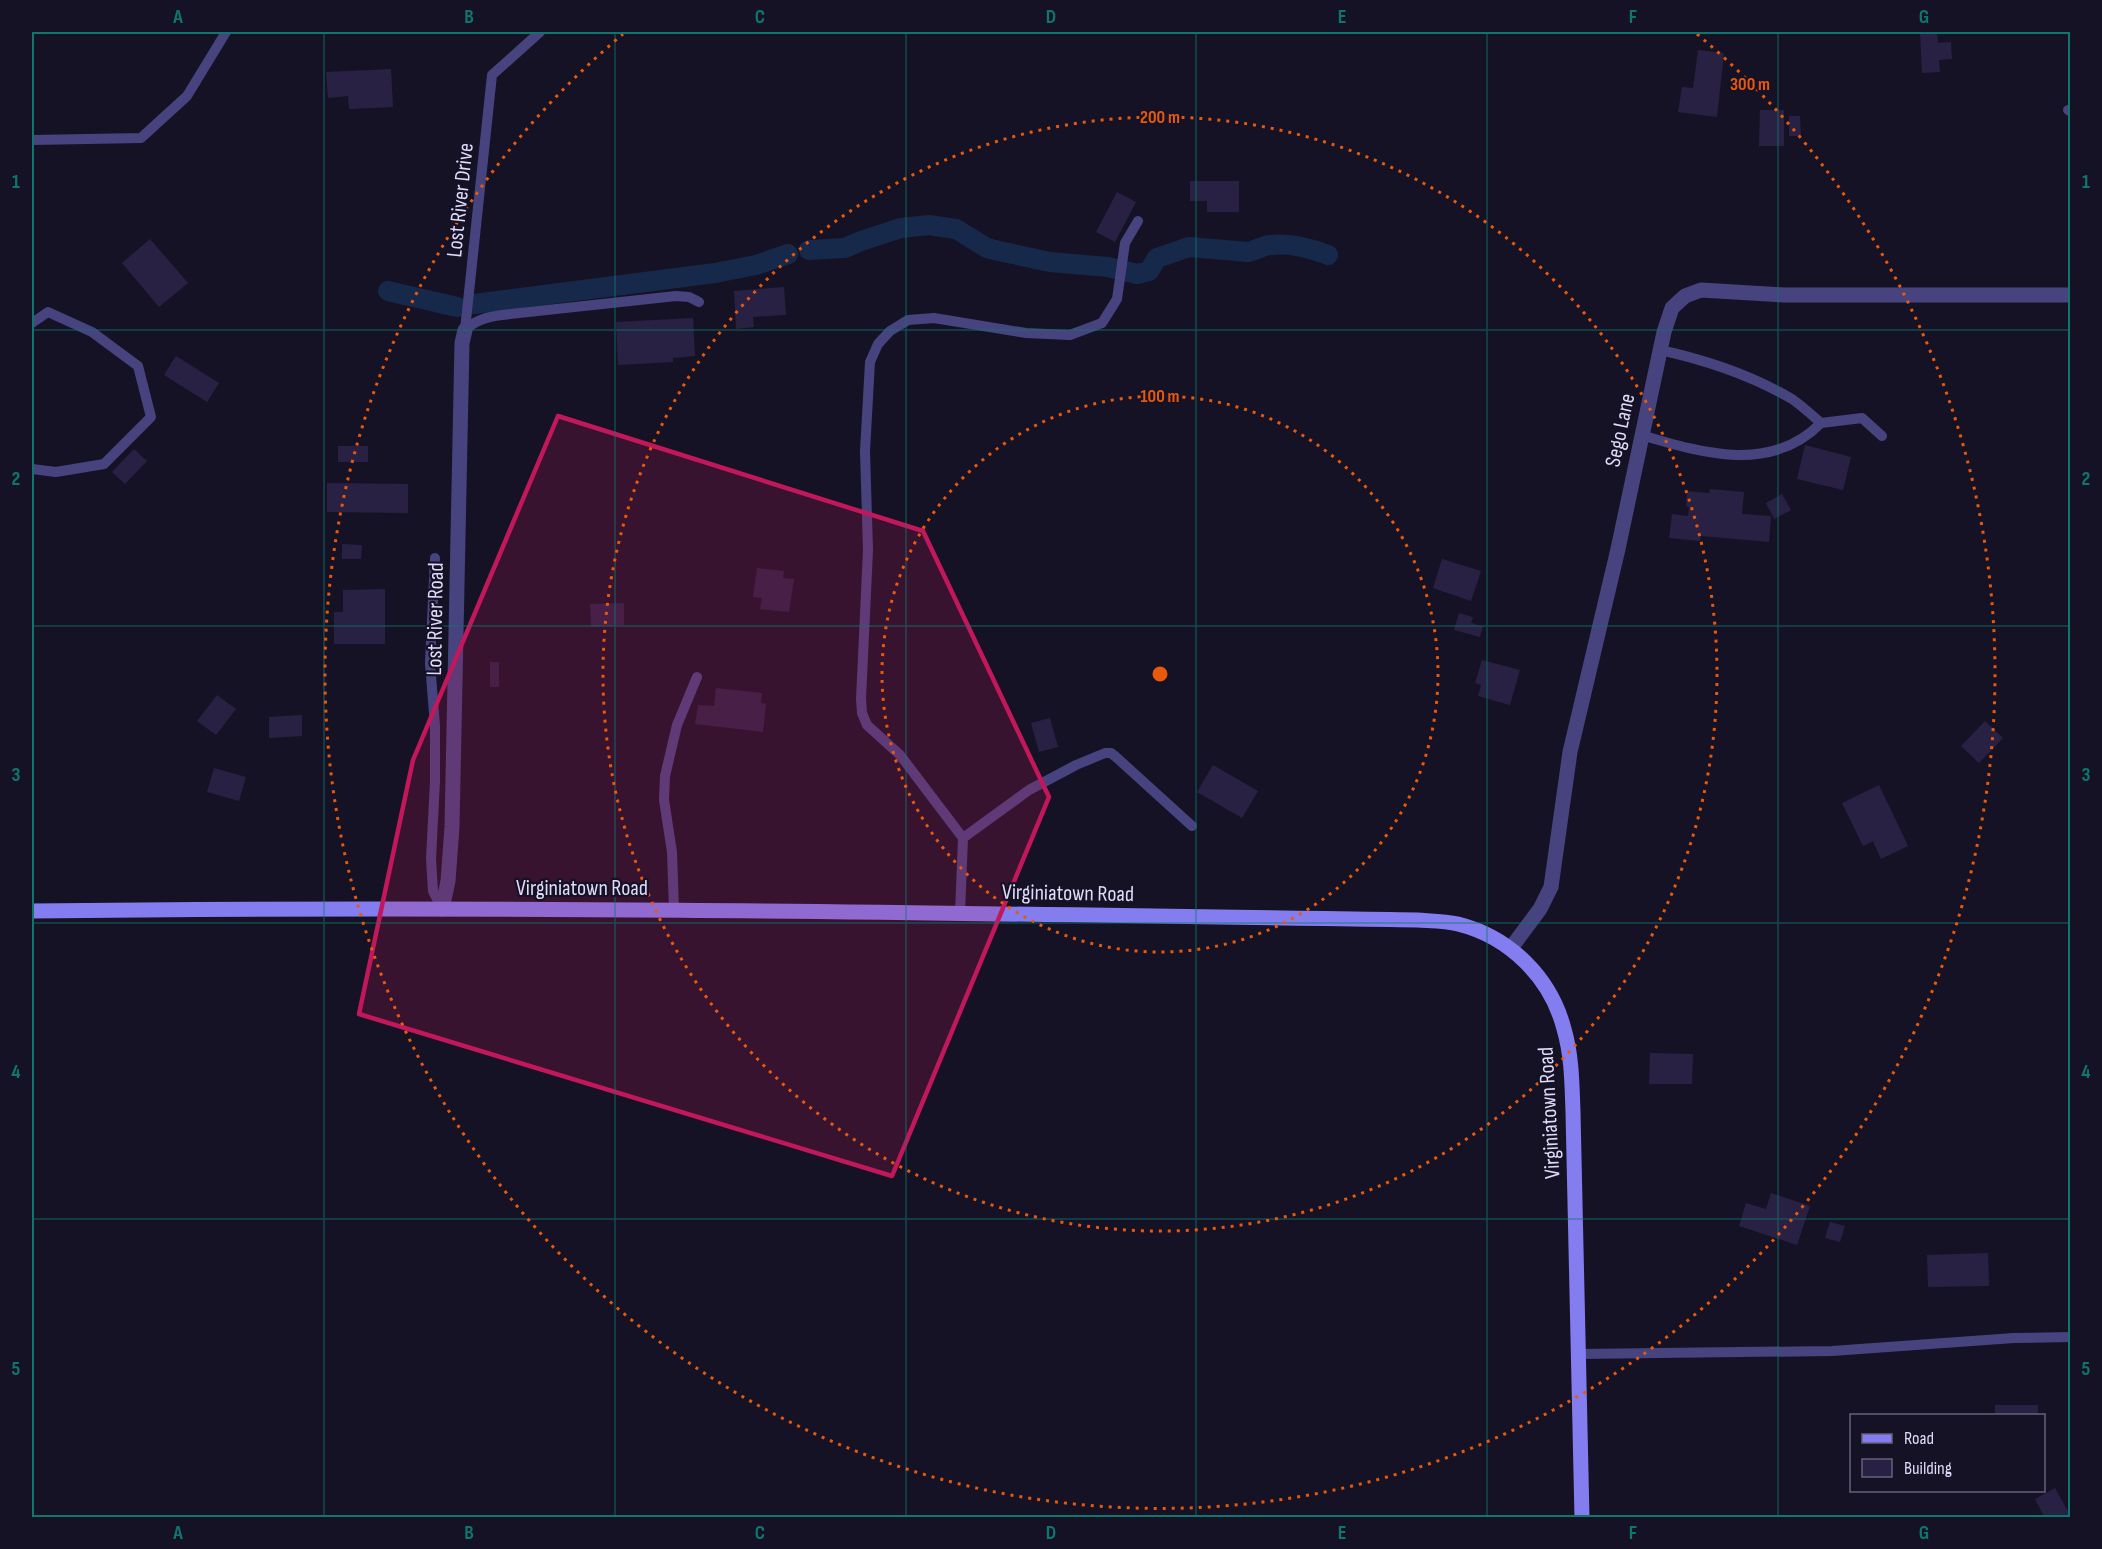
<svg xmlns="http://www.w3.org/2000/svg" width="2102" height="1549" font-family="'Sofia Sans Condensed',sans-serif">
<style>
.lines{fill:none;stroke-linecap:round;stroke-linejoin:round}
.canal{stroke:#17294a;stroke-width:20}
.building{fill:#292143}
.lane{stroke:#47437e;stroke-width:10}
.street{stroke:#47437e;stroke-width:15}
.secondary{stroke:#847def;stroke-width:15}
.marked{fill:#c2185b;fill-opacity:0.2;stroke:#c2185b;stroke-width:4.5;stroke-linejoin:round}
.grid{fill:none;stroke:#0f766e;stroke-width:1.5;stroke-opacity:0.55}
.ring{fill:none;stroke:#e8590c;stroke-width:3;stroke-dasharray:3 6}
.labels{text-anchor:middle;stroke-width:4.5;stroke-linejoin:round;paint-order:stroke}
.street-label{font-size:22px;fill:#dfdbfa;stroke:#161225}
.centre{fill:#e8590c;stroke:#161225;stroke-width:3}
.ring-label{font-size:18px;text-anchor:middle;font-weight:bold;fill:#e8590c;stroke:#161225;stroke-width:4.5;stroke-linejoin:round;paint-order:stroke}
.neatline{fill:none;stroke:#0f766e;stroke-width:2}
.grid-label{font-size:20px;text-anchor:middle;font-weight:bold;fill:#0f766e}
</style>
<rect width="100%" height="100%" fill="#161225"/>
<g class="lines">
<g class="canal">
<path d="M809,250L845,248L861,241L901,228L929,225L956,229L987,248L999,251L1050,262L1108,267L1137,274L1149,271L1157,258L1189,247L1248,252C1256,251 1263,245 1271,245C1290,243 1310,248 1328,255"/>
<polyline points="388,291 457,307"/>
<polyline points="474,304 715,273 756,265 788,254"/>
</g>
</g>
<g class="building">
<polygon points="1920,32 1937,32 1938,43 1951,42 1952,59 1939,60 1940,72 1922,73"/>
<polygon points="1698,50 1724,53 1717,117 1678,112 1682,87 1693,88"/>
<polygon points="391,69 393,107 349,109 348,96 328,98 326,72"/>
<polygon points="1760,110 1784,110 1784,146 1759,146"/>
<polygon points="1789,116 1800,116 1801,136 1789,136"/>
<polygon points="1190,181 1239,181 1239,212 1207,212 1207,201 1190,201"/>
<polygon points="1117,192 1136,202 1115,242 1096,232"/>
<polygon points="150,239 188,283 159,307 122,263"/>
<polygon points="784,287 786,315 753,317 754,327 736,329 734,291"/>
<polygon points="693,318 695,356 673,358 673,362 618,365 616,322"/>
<polygon points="176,356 219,383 207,402 164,375"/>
<polygon points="1805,445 1851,457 1843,490 1797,479"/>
<rect x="338" y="446" width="30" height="16"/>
<polygon points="134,449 147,461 125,484 112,472"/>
<polygon points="327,483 408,484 408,513 327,512"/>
<polygon points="1710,489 1744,492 1742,514 1771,516 1769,542 1701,536 1700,541 1669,538 1672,514 1688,516 1689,507 1686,506 1687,491 1709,493"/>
<polygon points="1782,494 1791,510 1774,519 1766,503"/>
<polygon points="342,544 362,545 361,559 342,559"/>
<polygon points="1442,559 1481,571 1471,601 1433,588"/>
<polygon points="757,568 784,571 783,578 794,579 789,612 760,609 762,598 753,597"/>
<polygon points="385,589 385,644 334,644 334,612 343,612 343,590"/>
<polygon points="624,603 624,625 591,627 590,604"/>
<polygon points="1459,613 1473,617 1471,623 1483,626 1480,637 1454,630"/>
<polygon points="1482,660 1520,670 1510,705 1478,696 1481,685 1475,683"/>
<rect x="490" y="662" width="9" height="25"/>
<polygon points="716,688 762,693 761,703 766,704 763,732 695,724 698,705 714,706"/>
<polygon points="217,695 236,709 216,735 197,721"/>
<polygon points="302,715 302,736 269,738 269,717"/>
<polygon points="1050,718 1058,747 1039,752 1031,723"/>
<polygon points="1985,721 2003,738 1979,763 1961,746"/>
<polygon points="1213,765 1258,791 1242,818 1197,792"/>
<polygon points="214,768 246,777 239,801 207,792"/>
<polygon points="1879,785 1908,846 1881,859 1873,841 1863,846 1842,803"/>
<polygon points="1650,1053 1693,1054 1692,1084 1649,1084"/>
<polygon points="1771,1193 1810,1206 1797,1245 1739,1226 1746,1203 1766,1209"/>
<polygon points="1830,1222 1845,1226 1840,1242 1825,1238"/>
<polygon points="1988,1253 1989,1286 1928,1287 1927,1255"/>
<rect x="1995" y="1405" width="43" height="11"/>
<polygon points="2055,1488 2070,1515 2070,1518 2045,1518 2035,1499"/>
</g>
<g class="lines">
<g class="lane">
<polyline points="2068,110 2070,111"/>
<polyline points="32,140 141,138 187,96 226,32"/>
<polyline points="32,323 48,312 92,332 138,366 151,417 104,464 56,472 32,469"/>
<polyline points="465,330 492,75 540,32"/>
<path d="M465,330C476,320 487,317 502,315L676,296L689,297L699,302"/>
<path d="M1660,350C1706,360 1751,375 1792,399C1802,406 1812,415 1821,423L1862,418L1882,436"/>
<path d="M1641,435C1702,453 1771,474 1821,423"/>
<polyline points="435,558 430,663 435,726 435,781 431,859 433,891 442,909"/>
<polyline points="963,838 1029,790 1076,765 1105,753 1111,753 1116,757 1192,826"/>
<polyline points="674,910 672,852 664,800 665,776 677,725 697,677"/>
<polyline points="960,913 963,838 900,755 867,725 862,713 861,699 868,550 865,451 870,362 878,344 890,331 908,320 934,318 1026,333 1070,335 1102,323 1117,299 1125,243 1138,221"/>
<polyline points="1579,1354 1832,1351 2014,1338 2070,1337"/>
</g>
<g class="street">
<polyline points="442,909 448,881 452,827 462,343 465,330"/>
<polyline points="1511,948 1540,909 1551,887 1570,752 1618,549 1664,332 1672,308 1685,296 1701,290 1784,295 2070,295"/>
</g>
<path class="secondary" d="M32,911C493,905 955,913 1417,920C1431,921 1445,921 1458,924C1510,937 1551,978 1564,1029C1572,1056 1572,1085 1573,1112L1582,1518"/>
</g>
<path class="marked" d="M558,416L923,531L1049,797L892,1176L359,1014L413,760Z"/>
<path class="grid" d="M324,32V1518M615,32V1518M906,32V1518M1196,32V1518M1487,32V1518M1778,32V1518M32,330H2070M32,626H2070M32,923H2070M32,1219H2070"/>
<g class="ring">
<circle cx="1160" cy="674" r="278"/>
<circle cx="1160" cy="674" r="557"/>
<path d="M1697 34A835 835 0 1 1 623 34"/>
</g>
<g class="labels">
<g class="street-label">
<text transform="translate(459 200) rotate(-84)" y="8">Lost River Drive</text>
<text transform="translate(1619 430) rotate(-78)" y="8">Sego Lane</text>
<text transform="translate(434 619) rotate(-89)" y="8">Lost River Road</text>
<text x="582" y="895">Virginiatown Road</text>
<text transform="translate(1068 892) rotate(1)" y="8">Virginiatown Road</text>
<text transform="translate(1548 1113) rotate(-93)" y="8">Virginiatown Road</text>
</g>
</g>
<circle cx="1160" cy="674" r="9" class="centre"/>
<g class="ring-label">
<text x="1750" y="90">300 m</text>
<text x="1160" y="123">200 m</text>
<text x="1160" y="402">100 m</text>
</g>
<rect width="2102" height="1549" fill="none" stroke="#161225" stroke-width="66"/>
<rect x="1850" y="1414" width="195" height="78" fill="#161225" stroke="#66627a" stroke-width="1.5"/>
<rect x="1862" y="1434" width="30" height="9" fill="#847def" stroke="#66627a" stroke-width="1.5"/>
<text x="1904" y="1444" font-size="18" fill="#dfdbfa">Road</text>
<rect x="1862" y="1459" width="30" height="18" fill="#292143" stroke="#66627a" stroke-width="1.5"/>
<text x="1904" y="1474" font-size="18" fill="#dfdbfa">Building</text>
<rect x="33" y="33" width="2036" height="1483" class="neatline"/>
<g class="grid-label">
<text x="178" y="23">A</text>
<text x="469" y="23">B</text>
<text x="760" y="23">C</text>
<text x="1051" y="23">D</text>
<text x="1342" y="23">E</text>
<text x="1633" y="23">F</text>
<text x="1924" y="23">G</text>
<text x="16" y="188">1</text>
<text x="2086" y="188">1</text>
<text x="16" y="485">2</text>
<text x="2086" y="485">2</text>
<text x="16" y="781">3</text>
<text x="2086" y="781">3</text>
<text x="16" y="1078">4</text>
<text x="2086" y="1078">4</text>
<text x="16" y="1375">5</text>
<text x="2086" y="1375">5</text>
<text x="178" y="1539">A</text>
<text x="469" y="1539">B</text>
<text x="760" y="1539">C</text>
<text x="1051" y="1539">D</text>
<text x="1342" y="1539">E</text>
<text x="1633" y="1539">F</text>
<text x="1924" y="1539">G</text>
</g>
</svg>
